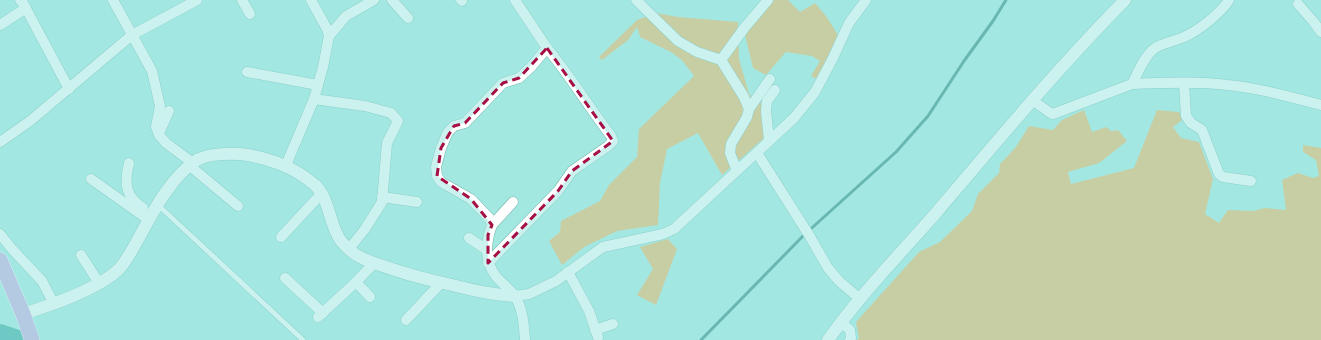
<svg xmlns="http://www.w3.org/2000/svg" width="1321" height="340" font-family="'Archivo Narrow',sans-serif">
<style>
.green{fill:#f7af58}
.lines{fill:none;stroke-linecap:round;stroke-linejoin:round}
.stream{stroke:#237c78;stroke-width:3}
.river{stroke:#30a39d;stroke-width:18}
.service-casing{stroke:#72b5af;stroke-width:6}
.minor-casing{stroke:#72b5af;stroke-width:11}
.tertiary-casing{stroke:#72b5af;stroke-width:13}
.primary-casing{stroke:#fff;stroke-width:16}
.service{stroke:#fff;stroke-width:5}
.minor{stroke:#fff;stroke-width:10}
.tertiary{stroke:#fff;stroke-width:12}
.primary{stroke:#c9a4e3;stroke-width:15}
.marked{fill:none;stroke:#a60e44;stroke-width:3;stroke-dasharray:8 5;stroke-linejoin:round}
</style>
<rect width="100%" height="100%" fill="#a3e7e1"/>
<g class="green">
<polygon points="774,0 788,0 800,12 815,3 826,16 838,35 817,79 811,76 820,61 812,56 786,52 766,75 753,68 745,35"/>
<polygon points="656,13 678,17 738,22 739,59 749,94 761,103 764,138 722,175 698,133 667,149 660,183 658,225 617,231 584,247 562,265 549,241 560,232 561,221 600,201 609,185 637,157 639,129 694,76 682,60 671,52 640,37 637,27 628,40 602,60 599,57 637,20"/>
<polygon points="1084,110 1092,132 1106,127 1111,131 1118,130 1127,141 1099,163 1068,172 1071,184 1134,168 1157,110 1179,112 1182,120 1173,127 1181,138 1199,142 1213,179 1205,214 1219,223 1228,210 1253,211 1265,208 1286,210 1282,180 1298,173 1313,178 1319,176 1316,160 1303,152 1303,145 1321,148 1321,340 857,340 859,338 856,322 919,252 940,242 972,211 978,194 999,173 1000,164 1016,147 1029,126 1053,130 1062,120"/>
<polygon points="668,239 677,249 656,305 637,295 653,269 640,247"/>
</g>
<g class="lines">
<polyline class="stream" points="701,340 804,235 896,152 928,116 964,61 993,21 1006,0"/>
<polyline class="river" points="0,333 21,340"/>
<g class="service-casing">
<polyline id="service" points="158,205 303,340"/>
</g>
<g class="minor-casing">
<g id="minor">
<polyline points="20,0 23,3 69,89"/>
<polyline points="113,0 152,71 160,106 156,127 159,135 166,143 193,163"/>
<polyline points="242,0 250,14"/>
<polyline points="392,0 408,18"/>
<polyline points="461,0 462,1"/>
<path d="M515,0L547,48L531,67L519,78L503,83L465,123L454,126L448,132L441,148L436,167L437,176L441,182L471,199L490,219L492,225C486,241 484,259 495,275C500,282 509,288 514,295C523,307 524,326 525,340"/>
<polyline points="636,0 678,41 697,52 721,60 744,97 749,109 747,117 731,144 730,153 737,171"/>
<polyline points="1298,4 1313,21 1321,32"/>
<polyline points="0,25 26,8"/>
<polyline points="329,36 346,16 374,0"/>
<polyline points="721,60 745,27 768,0"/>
<polyline points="247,72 318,85"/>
<polyline points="1184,83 1186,116 1191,123 1202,130 1219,174 1223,177 1251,181"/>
<path d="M1132,84C1162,83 1198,81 1227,85C1259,88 1290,97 1321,105"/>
<polyline points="314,99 365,106 391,113 398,121 387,143 382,202 365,229 349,249"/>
<path d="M1032,100L1049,112L1053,114L1132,84C1138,73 1144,56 1155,48C1163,43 1175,41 1184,37C1198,31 1221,13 1229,0"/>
<polyline points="749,109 770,79"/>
<polyline points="160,131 169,111"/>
<polyline points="769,140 766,111 767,101 775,90"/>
<polyline points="0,142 30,121 132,35 197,0"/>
<polyline points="757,153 809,235 828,268 839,281 860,299"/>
<path d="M129,163C124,183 125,196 143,208"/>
<polyline points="286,165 314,99 323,67 329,36 327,29 311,0"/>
<polyline points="190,166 238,206"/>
<polyline points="91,179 149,220"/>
<polyline points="382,197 417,202"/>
<polyline points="492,225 513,202"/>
<polyline points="0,234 12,249 42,281 54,304"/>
<polyline points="281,237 322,193"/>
<polyline points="469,238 487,250"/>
<polyline points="81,255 99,283"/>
<path d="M488,263L558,191L572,171L608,146L613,141L611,136C589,107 570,76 547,48"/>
<polyline points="568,272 589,311 598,337"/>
<polyline points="285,278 323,313"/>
<polyline points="356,282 370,297"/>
<polyline points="515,296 529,294 556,281 603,247 663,234 674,229 794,118 815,92 833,58 849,23 866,0"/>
<polyline points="318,317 356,282 374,263"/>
<polyline points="406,320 441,283"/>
<polyline points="841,322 850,330 851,338 850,340"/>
<polyline points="595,330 613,324"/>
</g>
</g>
<g class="tertiary-casing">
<g id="tertiary">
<path d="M23,314C51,305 96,290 118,270C128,260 134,246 141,234C155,208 172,176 197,160C209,153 234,153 248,155C274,160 295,168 315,185C330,199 329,225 341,241C346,247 352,253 360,257C369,262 381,265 392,269C410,275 429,280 448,284C471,290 492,295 515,296"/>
<path d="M828,340C860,295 899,255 936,213C997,141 1058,68 1125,0"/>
</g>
</g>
<g class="primary-casing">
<polyline id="primary" points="0,260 23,314 32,340"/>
</g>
<use href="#service" class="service"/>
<use href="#minor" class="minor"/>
<use href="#tertiary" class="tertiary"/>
<use href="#primary" class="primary"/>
</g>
<path d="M0 0H1321V340H0ZM547,48L613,141L572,171L558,191L488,263V235L492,225L471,199L437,176L441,148L454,126L465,123L503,83L519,78Z" fill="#a3e7e1" fill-opacity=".55" fill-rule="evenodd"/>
<path class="marked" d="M547,48L613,141L572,171L558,191L488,263V235L492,225L471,199L437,176L441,148L454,126L465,123L503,83L519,78Z"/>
</svg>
